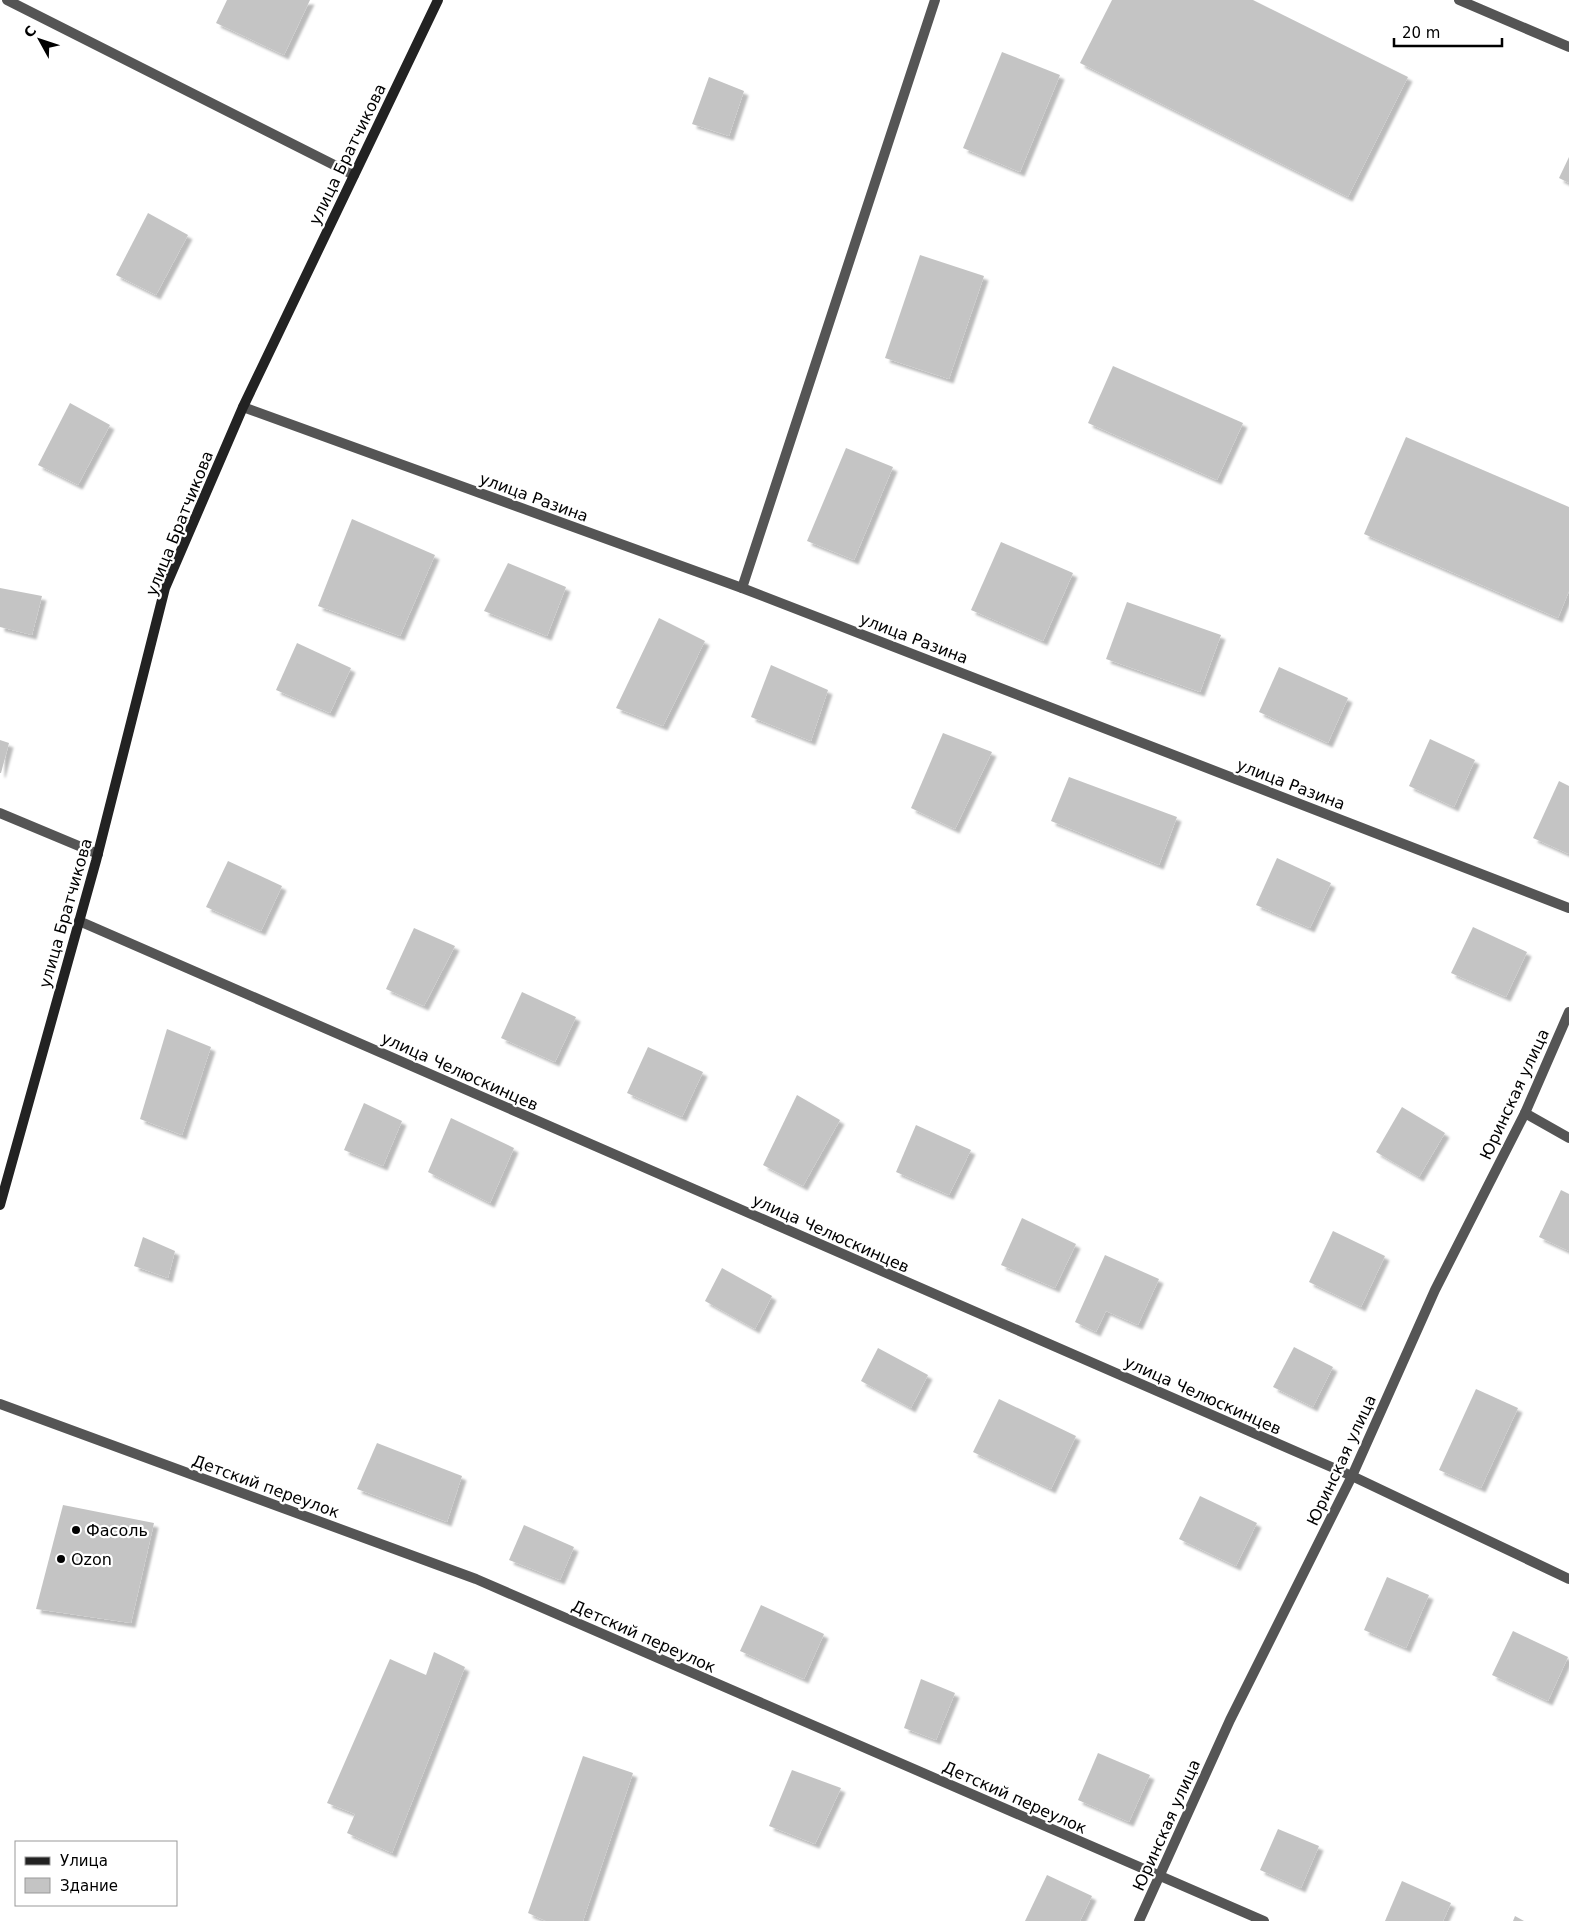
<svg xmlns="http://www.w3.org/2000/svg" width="1569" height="1921" font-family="'DejaVu Sans',sans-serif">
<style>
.building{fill:#c4c4c4;filter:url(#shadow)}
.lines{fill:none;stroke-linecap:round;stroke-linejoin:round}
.street{stroke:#555;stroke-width:10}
.secondary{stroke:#222;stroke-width:10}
.poi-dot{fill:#000;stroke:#fff;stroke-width:2}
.labels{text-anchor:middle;stroke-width:4.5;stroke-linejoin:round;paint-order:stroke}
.street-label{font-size:16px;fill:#000;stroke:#fff}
.poi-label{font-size:16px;fill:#000;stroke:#fff;text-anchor:start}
</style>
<defs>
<filter id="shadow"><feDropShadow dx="4.5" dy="4.5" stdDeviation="1" flood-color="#0004"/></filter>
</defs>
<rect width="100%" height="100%" fill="#fff"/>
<g class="building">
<polygon points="227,0 310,0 284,55 216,23"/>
<polygon points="1112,0 1253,0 1408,77 1348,197 1080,63"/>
<polygon points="1002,52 1060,75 1020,172 963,148"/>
<polygon points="709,77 744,91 729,136 692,124"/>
<polygon points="1569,157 1569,183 1559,178"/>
<polygon points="148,213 188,235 156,295 116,275"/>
<polygon points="920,255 984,276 949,379 885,358"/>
<polygon points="1113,366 1243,423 1217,480 1088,423"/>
<polygon points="70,403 110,425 78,485 38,465"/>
<polygon points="1406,437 1569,507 1569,591 1558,618 1364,534"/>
<polygon points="846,448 893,467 854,560 807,541"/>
<polygon points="352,519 435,555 400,636 318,606"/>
<polygon points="1001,542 1073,573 1043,641 971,610"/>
<polygon points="508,563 566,587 547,636 484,611"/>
<polygon points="0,588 42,596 32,635 0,627"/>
<polygon points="1127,602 1221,635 1200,692 1106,659"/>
<polygon points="659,618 705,641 663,726 616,708"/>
<polygon points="297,643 351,668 330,713 276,690"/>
<polygon points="771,665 828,690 811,741 751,717"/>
<polygon points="1279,667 1348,698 1328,743 1259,712"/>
<polygon points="943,733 992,752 955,829 911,808"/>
<polygon points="1430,739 1475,760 1454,807 1409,786"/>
<polygon points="0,740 9,743 1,773 0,773"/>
<polygon points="1069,777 1177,817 1159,865 1051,821"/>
<polygon points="1559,781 1569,786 1569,854 1533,838"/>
<polygon points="1277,858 1331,883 1310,928 1256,905"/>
<polygon points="228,861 282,886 261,931 206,907"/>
<polygon points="1473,927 1527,952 1506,997 1451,973"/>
<polygon points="414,928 455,946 424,1006 386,989"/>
<polygon points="522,992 576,1017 555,1062 501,1038"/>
<polygon points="167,1029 211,1047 182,1135 140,1119"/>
<polygon points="648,1047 703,1072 682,1117 627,1093"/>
<polygon points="797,1095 840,1120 803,1186 763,1165"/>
<polygon points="364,1103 402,1121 383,1166 344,1150"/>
<polygon points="1402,1107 1445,1133 1419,1177 1376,1152"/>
<polygon points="451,1118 514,1148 490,1203 428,1172"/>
<polygon points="916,1125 971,1150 949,1195 896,1172"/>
<polygon points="1561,1190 1569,1194 1569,1251 1539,1237"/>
<polygon points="1022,1218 1076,1244 1055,1288 1001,1265"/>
<polygon points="1333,1231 1385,1256 1361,1307 1309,1282"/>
<polygon points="143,1237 175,1251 168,1278 134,1266"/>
<polygon points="1105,1255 1159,1279 1138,1325 1106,1311 1096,1332 1075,1322"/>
<polygon points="722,1268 772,1296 755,1329 705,1301"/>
<polygon points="1294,1347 1333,1367 1313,1407 1273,1387"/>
<polygon points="878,1348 928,1375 911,1408 861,1381"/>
<polygon points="1476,1389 1518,1408 1481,1488 1439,1470"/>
<polygon points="999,1399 1076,1436 1051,1489 973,1452"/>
<polygon points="377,1443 462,1476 447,1522 357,1489"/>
<polygon points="1200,1496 1257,1523 1236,1566 1179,1539"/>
<polygon points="63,1505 154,1523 131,1623 36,1609"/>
<polygon points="524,1525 574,1547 560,1580 509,1560"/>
<polygon points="1387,1577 1429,1595 1406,1648 1364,1630"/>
<polygon points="761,1605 824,1634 804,1679 740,1651"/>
<polygon points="1513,1631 1568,1657 1548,1701 1492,1675"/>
<polygon points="434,1652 465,1667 392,1853 347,1833 355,1814 327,1803 390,1659 426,1675"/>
<polygon points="921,1679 955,1693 936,1740 904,1728"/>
<polygon points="1098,1753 1150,1775 1129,1822 1078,1800"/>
<polygon points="583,1756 633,1773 583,1921 546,1921 528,1913"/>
<polygon points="792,1770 841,1788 815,1844 769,1826"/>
<polygon points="1278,1829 1319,1846 1301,1888 1260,1870"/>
<polygon points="1047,1875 1092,1896 1080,1921 1025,1921"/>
<polygon points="1402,1881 1451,1903 1443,1921 1385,1921"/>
<polygon points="1515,1916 1524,1921 1513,1921"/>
</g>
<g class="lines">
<g class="street">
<polyline points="7,0 354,175"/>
<polyline points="1459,0 1569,47"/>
<polyline points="243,407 742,588 1569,908"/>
<polyline points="742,588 935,0"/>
<polyline points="0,813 98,854"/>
<polyline points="79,921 1352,1476 1569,1579"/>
<polyline points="1525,1113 1569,1138"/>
<polyline points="0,1404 476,1579 1264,1921"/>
<polyline points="1139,1921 1230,1720 1352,1476 1435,1290 1525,1113 1569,1012"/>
</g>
<polyline class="secondary" points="0,1205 96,861 165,588 243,407 438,0"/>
</g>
<g class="poi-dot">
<circle cx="76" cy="1530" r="5"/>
<circle cx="61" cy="1559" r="5"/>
</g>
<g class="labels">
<g class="street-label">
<text transform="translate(347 154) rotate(-64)" y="6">улица Братчикова</text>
<text transform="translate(534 497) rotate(20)" y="6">улица Разина</text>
<text transform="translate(179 523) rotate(-68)" y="6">улица Братчикова</text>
<text transform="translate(914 638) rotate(21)" y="6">улица Разина</text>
<text transform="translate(1291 784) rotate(21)" y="6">улица Разина</text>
<text transform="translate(65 913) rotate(-74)" y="6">улица Братчикова</text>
<text transform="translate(460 1071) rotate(24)" y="6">улица Челюскинцев</text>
<text transform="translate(1514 1094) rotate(-65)" y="6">Юринская улица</text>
<text transform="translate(831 1233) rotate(24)" y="6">улица Челюскинцев</text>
<text transform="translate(1203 1395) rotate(24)" y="6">улица Челюскинцев</text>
<text transform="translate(1341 1460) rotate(-65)" y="6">Юринская улица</text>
<text transform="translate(266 1486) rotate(20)" y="6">Детский переулок</text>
<text transform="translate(644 1636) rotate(24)" y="6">Детский переулок</text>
<text transform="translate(1015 1797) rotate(24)" y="6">Детский переулок</text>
<text transform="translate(1166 1825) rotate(-66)" y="6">Юринская улица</text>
</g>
<g class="poi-label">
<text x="86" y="1536">Фасоль</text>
<text x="71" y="1565">Ozon</text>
</g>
</g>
<rect x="15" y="1841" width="162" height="65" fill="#ffffff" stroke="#999999"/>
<rect x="25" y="1857" width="25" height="8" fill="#222222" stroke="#999999"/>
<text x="60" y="1866" font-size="15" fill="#000000">Улица</text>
<rect x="25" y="1878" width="25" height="15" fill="#c4c4c4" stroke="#999999"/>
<text x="60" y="1891" font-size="15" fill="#000000">Здание</text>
<g transform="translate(40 40) rotate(310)" stroke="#ffffff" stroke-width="4" paint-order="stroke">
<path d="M0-4L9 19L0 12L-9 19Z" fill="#000000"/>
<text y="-8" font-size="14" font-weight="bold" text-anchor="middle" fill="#000000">С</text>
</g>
<path d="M1394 38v8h108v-8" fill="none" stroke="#000000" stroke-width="2.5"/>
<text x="1402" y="38" font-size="15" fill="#000000" stroke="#ffffff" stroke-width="4" paint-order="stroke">20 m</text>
</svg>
